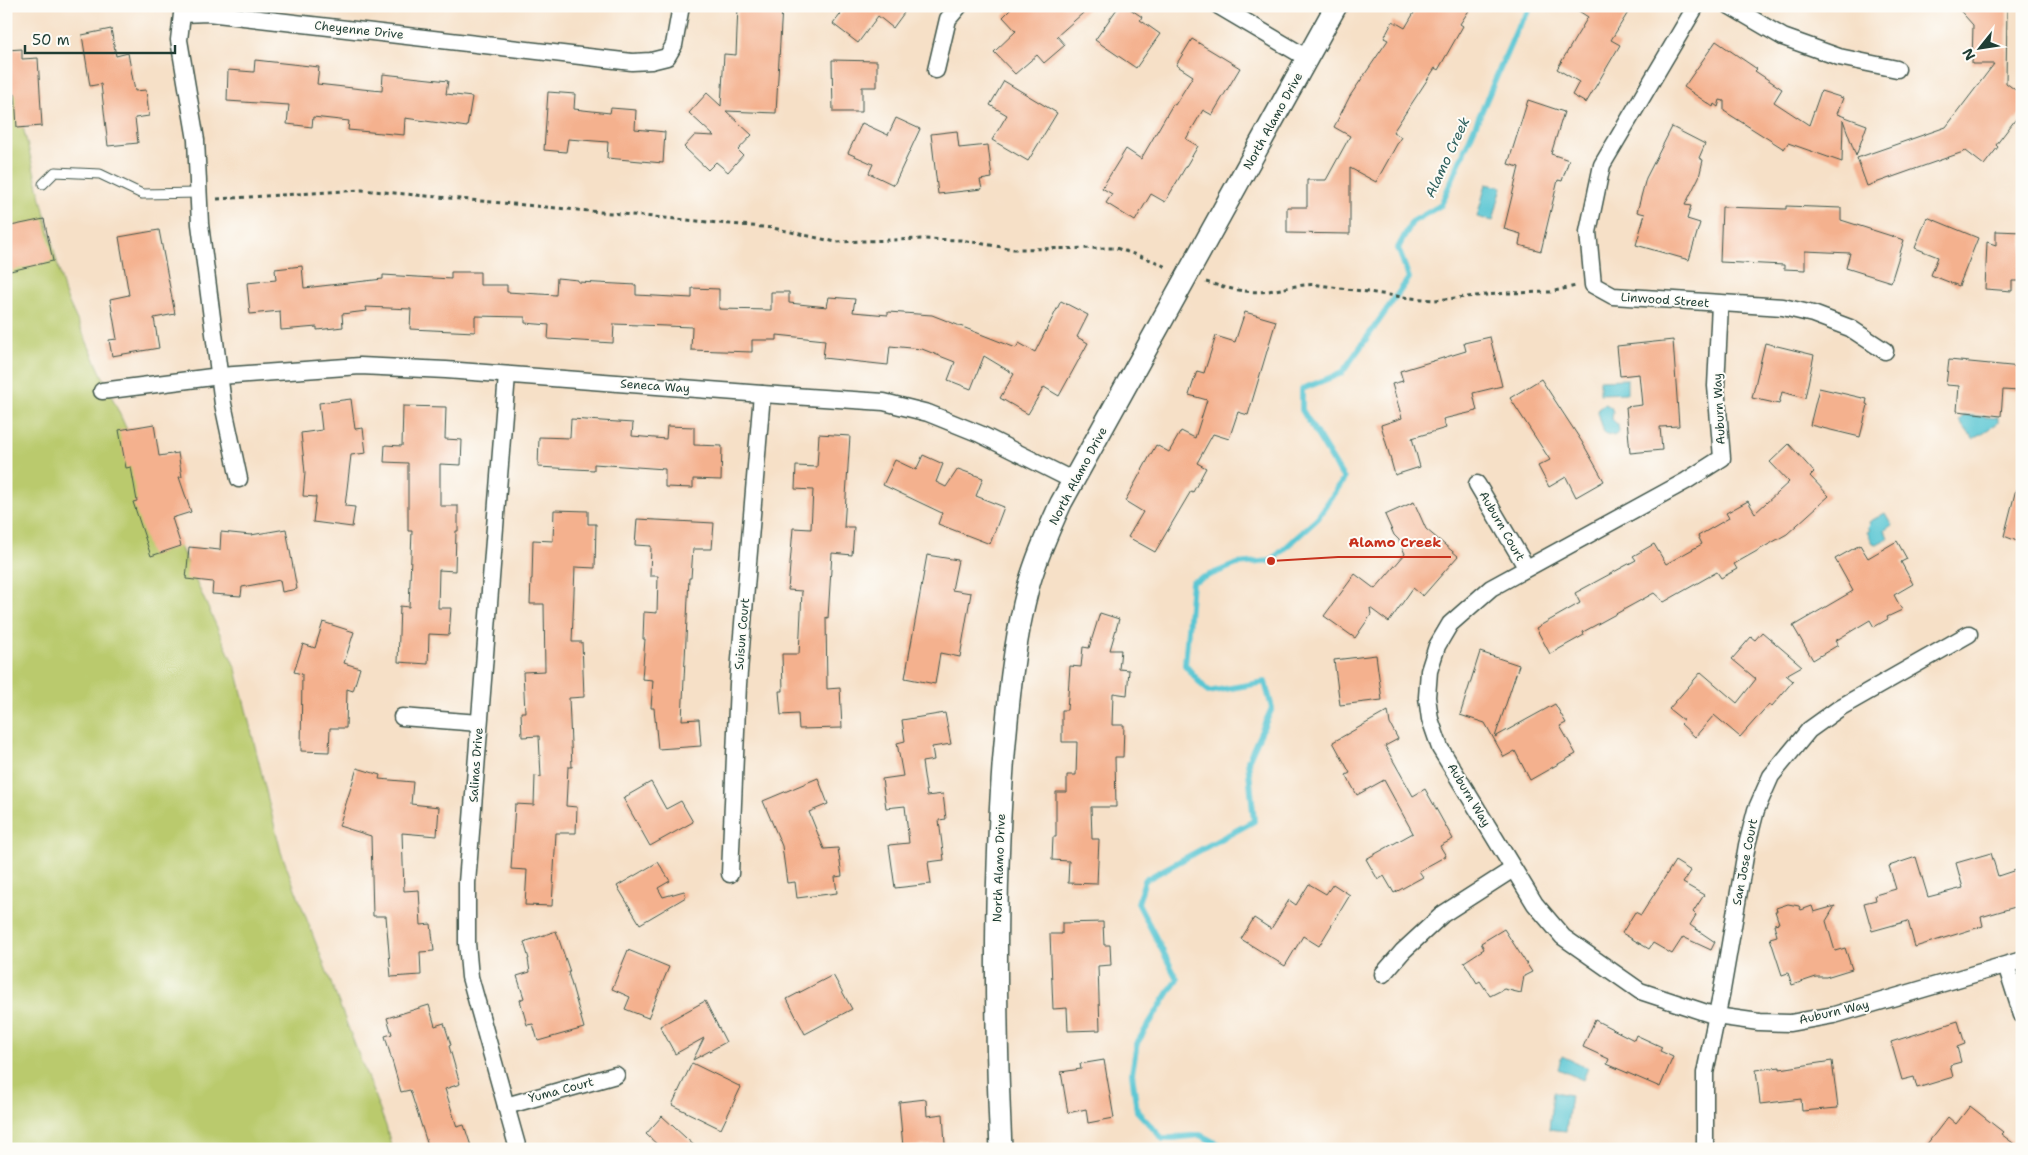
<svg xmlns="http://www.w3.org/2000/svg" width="2028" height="1155" font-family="'Shantell Sans',sans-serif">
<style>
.green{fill:#baca6d;stroke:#6c8450}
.water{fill:#5ac6d3;stroke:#3c8284}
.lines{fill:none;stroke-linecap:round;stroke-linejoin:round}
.stream{stroke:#5ac6d3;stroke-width:6}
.building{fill:#f4b18e}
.service-casing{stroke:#3f554a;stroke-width:11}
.minor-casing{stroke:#3f554a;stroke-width:19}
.tertiary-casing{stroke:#3f554a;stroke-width:24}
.path{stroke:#3f554a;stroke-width:3;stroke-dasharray:4 4;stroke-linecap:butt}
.service{stroke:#fff;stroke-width:9}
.minor{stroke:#fff;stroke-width:16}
.tertiary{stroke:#fff;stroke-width:21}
.labels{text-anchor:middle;stroke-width:4;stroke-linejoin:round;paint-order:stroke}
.street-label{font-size:12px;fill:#1f3d34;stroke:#fdfcf7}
.water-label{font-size:14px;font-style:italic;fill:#2e5f5c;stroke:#fdfcf7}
.leader{fill:none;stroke:#c8321e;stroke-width:2}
.callout-dot{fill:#c8321e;stroke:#fdfcf7;stroke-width:2}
.callout-label{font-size:14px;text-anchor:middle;font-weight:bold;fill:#c8321e;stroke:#fdfcf7;stroke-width:4;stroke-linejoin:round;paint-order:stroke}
</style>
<rect width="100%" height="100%" fill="#fdfcf7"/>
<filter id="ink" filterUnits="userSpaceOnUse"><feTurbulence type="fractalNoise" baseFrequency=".02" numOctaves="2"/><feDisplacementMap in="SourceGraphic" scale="10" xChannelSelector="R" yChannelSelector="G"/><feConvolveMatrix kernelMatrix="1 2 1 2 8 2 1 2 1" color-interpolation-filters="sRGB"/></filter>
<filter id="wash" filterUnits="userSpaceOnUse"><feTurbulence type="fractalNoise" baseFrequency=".0096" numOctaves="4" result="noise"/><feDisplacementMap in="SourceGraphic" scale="20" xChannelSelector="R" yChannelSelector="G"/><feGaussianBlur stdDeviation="1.12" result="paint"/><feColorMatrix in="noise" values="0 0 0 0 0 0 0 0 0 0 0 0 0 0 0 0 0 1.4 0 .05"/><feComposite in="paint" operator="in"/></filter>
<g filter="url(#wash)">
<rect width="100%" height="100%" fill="#f6e0c7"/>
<polygon class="green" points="6,48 20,115 65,294 236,669 281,852 386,1126 392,1149 13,1149 6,1138"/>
<g class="water">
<polygon points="1486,184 1502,187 1493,221 1477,217"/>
<polygon points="1627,379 1627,393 1600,394 1600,380"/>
<polygon points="1605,404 1611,407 1613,412 1612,419 1618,425 1619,432 1614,436 1604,433 1598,412 1599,407"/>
<polygon points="1964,415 1998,418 1998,423 1973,439 1959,420"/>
<polygon points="1885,513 1892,525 1885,530 1888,538 1877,544 1873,543 1867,532 1870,530 1868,527 1870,525 1869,522"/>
<polygon points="1562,1056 1588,1068 1583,1080 1558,1069"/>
<polygon points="1553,1092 1571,1095 1566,1131 1549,1129"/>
</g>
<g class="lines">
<polyline class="stream" points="1227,1149 1200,1135 1163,1139 1137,1111 1132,1073 1137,1043 1177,979 1138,903 1145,880 1254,821 1248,761 1272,708 1265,682 1208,692 1185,665 1192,582 1237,564 1271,561 1316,520 1344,479 1302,410 1302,389 1342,373 1409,278 1398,248 1412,222 1441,205 1518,27 1532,6"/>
</g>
<g id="blocks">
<g class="building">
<polygon points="738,6 782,6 776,113 726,111 752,135 738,150 743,155 728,172 716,162 708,170 684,147 695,135 714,136 689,113 707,93 721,106 724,54 736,55"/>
<polygon points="847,6 909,6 893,28 878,16 858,43 833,24"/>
<polygon points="1014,6 1091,6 1057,36 1065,45 1044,63 1037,55 1015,74 994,52 1016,31 1003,17"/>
<polygon points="1119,6 1126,6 1142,17 1140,20 1160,34 1136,68 1095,40"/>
<polygon points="1418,6 1472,6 1460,24 1463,26 1438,70 1435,68 1393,132 1401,137 1376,182 1350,168 1350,234 1287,233 1287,207 1307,207 1307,180 1326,180 1350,136 1334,127 1350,96 1388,40 1384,38 1393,21 1405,28"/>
<polygon points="1571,6 1632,6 1611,40 1620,45 1586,103 1572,95 1579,82 1557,69 1588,17"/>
<polygon points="1956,6 2007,6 2006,83 2022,95 2022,111 1996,145 1998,147 1984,165 1966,151 1867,186 1857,158 1946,127 1994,64 1972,64 1973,25"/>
<polygon points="111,29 116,56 128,53 135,91 146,90 149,116 135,118 138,143 108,146 101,84 90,86 82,35"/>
<polygon points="1192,39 1240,68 1212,115 1203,110 1186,139 1198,146 1165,202 1151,194 1135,221 1106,203 1112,194 1102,188 1126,149 1141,159 1173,104 1175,105 1193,76 1176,65"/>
<polygon points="1716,41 1757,69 1755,71 1782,89 1774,102 1809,125 1821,91 1843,98 1837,114 1867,125 1856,156 1843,120 1842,162 1788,143 1784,149 1724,111 1724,101 1720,100 1718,107 1714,104 1713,107 1684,87"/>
<polygon points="22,49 22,59 38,58 42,126 17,128 15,94 6,94 6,50"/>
<polygon points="255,60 319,67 317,84 362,89 382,91 383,74 448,81 446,94 472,97 467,127 405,118 404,135 348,130 349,121 313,117 312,127 287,124 289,105 227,101 228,70 254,72"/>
<polygon points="832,60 877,61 877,87 862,87 862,112 833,112"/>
<polygon points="1004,81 1057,113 1028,161 992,140 1007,115 990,105"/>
<polygon points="548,92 575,94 574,109 610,113 611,108 636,110 635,129 665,132 663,163 607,158 608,142 568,139 566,152 544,150"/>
<polygon points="1528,100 1564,112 1551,154 1569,160 1562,181 1558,180 1541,251 1519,245 1521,234 1504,229 1519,167 1508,164"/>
<polygon points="896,118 920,129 894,185 869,173 873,164 848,153 862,123 888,135"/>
<polygon points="1672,127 1705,144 1699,158 1703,160 1699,177 1685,205 1691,206 1687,219 1700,223 1689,260 1636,245 1645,214 1637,212 1646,178"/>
<polygon points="957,131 959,148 988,145 992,178 980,180 982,189 938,194 931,134"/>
<polygon points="1786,206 1841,208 1841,220 1904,240 1891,282 1846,268 1850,253 1805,251 1805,270 1784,269 1784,265 1720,262 1722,207 1786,209"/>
<polygon points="1927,217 1978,238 1959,286 1931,275 1938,257 1915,248"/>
<polygon points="44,219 53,261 6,272 6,227"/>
<polygon points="159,230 175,314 154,318 159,348 112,356 109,340 117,339 110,299 129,295 119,237"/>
<polygon points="1996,231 2022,232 2022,281 2012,281 2012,291 1985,289 1987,242 1996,245"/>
<polygon points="302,266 304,288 383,279 383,275 451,279 451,272 480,272 480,285 507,285 507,292 556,295 557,278 578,280 578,282 636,285 636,295 692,298 692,288 719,289 719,309 771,310 771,292 789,292 789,303 827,307 829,297 855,299 853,312 888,315 888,312 932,315 1016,348 1019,343 1035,352 1061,301 1088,315 1077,337 1088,343 1059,396 1044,387 1028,414 1000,398 1014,374 984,356 971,389 948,380 955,362 922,349 890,346 888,365 823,358 825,340 777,335 777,340 752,340 752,352 691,350 692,327 614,324 613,343 548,339 549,325 525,323 525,317 475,316 475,332 410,329 411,309 366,307 367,311 342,314 343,327 317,330 317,327 281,330 280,311 250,314 247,283 276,280 275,269"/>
<polygon points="1245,312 1276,321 1248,415 1238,412 1229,439 1213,434 1197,463 1206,468 1193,492 1191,491 1155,552 1128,537 1143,512 1125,501 1156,445 1169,452 1181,431 1195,438 1207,400 1189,395 1197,371 1204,373 1216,336 1235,342"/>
<polygon points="1490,337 1502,386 1473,393 1477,411 1443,419 1446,428 1412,438 1420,467 1395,475 1381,425 1402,418 1392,384 1403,381 1400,371 1466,351 1464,343"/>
<polygon points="1673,340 1679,426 1660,427 1662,450 1630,453 1626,407 1642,405 1639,374 1620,376 1617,346"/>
<polygon points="1765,343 1814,355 1805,398 1782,392 1779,404 1752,398"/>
<polygon points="1949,360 2021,367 2019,391 2003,390 2001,416 1957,411 1959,386 1946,385"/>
<polygon points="1541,379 1582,442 1604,481 1576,497 1566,477 1549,487 1538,466 1550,460 1510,398"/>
<polygon points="1819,388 1867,399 1866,404 1868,405 1860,437 1810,425"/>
<polygon points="351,399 355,429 363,428 366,453 351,455 345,506 355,507 352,527 313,522 316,497 303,496 305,473 301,433 322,430 319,403"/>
<polygon points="403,406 446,407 445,439 462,440 461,465 440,464 440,506 458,506 458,531 456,531 455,571 439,570 438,608 451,608 449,635 429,634 428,664 398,662 400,606 409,607 412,531 408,531 408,463 384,462 385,445 402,446"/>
<polygon points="571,419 633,423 632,436 666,439 667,426 694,427 694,445 722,446 721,480 693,479 693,488 665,487 665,469 594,464 594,470 538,467 539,437 570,438"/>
<polygon points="154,424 159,456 178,453 182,477 179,477 191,512 172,518 181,546 151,556 133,502 137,501 131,467 126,468 119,430"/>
<polygon points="819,434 850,436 844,527 854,527 852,555 832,553 828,618 826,617 827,689 840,688 842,728 799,729 798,714 781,715 779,691 783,691 782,654 799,654 802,591 788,590 793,528 811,529 813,490 795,489 796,466 817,467"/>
<polygon points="1789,444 1814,472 1810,476 1829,496 1787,534 1734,564 1737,569 1721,578 1717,572 1664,602 1654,593 1583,632 1584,635 1550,654 1536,628 1580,603 1575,593 1636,560 1633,556 1654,544 1666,564 1702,544 1698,536 1729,518 1726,513 1748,501 1755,513 1789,482 1770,462"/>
<polygon points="923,455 943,464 936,482 946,487 958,469 983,478 976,496 1004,507 990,544 938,524 942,513 883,485 895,460 916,470"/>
<polygon points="2016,489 2022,489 2022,543 2004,536"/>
<polygon points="1414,502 1426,529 1458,556 1423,596 1413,588 1389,622 1370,608 1371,615 1355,638 1324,616 1355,574 1375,589 1405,554 1399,540 1394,535 1385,515"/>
<polygon points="554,510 588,511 588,524 596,524 595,568 575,567 572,642 582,642 584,697 569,698 572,767 568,767 566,806 577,807 576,833 556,833 552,906 525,905 527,870 511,869 515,804 534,805 535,776 541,777 539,736 522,737 521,712 525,712 523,672 545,671 544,604 530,604 531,579 532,579 533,540 553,541"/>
<polygon points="637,519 714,523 712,549 693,549 691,578 689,578 682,720 699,719 701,746 658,749 654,708 651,708 653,680 642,679 645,639 643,639 644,612 657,613 658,576 650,576 651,546 635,545"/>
<polygon points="286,529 297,589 282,592 280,580 242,587 241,596 212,594 213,582 186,579 189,547 220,550 221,532 251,535"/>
<polygon points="1897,541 1907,559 1901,562 1913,584 1894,595 1902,610 1887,617 1888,619 1874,627 1870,620 1835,641 1838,645 1813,660 1793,626 1853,591 1835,559 1860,545 1868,558"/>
<polygon points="927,555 958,560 952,590 971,593 960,657 940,653 935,684 905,678"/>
<polygon points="1100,613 1119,619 1110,650 1121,650 1119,669 1129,670 1127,695 1113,693 1112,725 1124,725 1123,757 1115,757 1116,807 1091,807 1092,839 1099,839 1097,884 1068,883 1069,861 1052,860 1053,837 1056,837 1056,792 1067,792 1067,775 1076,775 1077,742 1062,742 1062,710 1067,710 1070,666 1081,667 1083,647 1089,648"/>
<polygon points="323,622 354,632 344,663 360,668 353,691 347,689 346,728 330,728 329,752 301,751 302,674 294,672 303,644 315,648"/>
<polygon points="1762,632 1802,666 1786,675 1793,681 1772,706 1769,704 1740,737 1714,715 1695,737 1681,724 1684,721 1669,709 1701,672 1737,703 1756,679 1732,659 1751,637 1755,640"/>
<polygon points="1480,652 1519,665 1495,737 1555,704 1566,723 1560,726 1576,754 1530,780 1515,751 1504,757 1485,723 1460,715"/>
<polygon points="1376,655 1382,700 1340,705 1334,660"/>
<polygon points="1388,711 1390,724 1398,739 1385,746 1413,796 1425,789 1453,839 1440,846 1446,856 1419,871 1423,877 1394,893 1384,876 1378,880 1366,859 1413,833 1384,780 1357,795 1346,775 1350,773 1333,742"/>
<polygon points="945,713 951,744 932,747 934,760 922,762 927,796 943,794 946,819 939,820 944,860 928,862 931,884 895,888 889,845 909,843 905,806 886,808 882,779 903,776 897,743 905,741 902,720"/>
<polygon points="357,768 380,775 379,779 413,782 411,804 439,807 437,836 402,833 404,891 419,890 421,925 431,924 434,951 420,952 421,975 391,977 386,916 373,916 371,836 339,826"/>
<polygon points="818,778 828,804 809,812 824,849 838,848 842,876 835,877 837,893 797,898 795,882 787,883 782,846 763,801"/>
<polygon points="651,782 666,809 681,801 693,822 650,846 623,798"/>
<polygon points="1991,853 1998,876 2022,868 2022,905 1981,917 1983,926 1915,947 1908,921 1872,931 1864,903 1876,900 1875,895 1896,889 1889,866 1916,857 1928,897 1963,888 1956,863"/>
<polygon points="1675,861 1691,871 1683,883 1704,895 1693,912 1696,915 1690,925 1715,942 1711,950 1683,937 1672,954 1653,943 1649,949 1622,933 1635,912 1641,915"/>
<polygon points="658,862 670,881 658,888 663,897 684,891 686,897 640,924 617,886"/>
<polygon points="1309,884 1326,894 1333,884 1350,895 1319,946 1303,936 1285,966 1241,939 1254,918 1271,929 1289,900 1296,905"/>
<polygon points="1788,904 1799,906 1801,910 1812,906 1814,912 1835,906 1826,921 1835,951 1845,948 1852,969 1826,977 1816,977 1792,985 1788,973 1782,975 1770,938 1777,936 1774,924 1779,923 1775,911 1777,911 1776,908"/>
<polygon points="1103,922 1104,945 1110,945 1111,965 1098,966 1100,1030 1068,1031 1067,1008 1053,1009 1050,934 1062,934 1062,923"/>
<polygon points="1504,929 1532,972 1524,976 1521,993 1504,989 1490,996 1480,981 1477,983 1464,962 1484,949 1481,943"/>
<polygon points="556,931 570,972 568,972 584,1028 538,1041 533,1024 527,1025 520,1000 524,998 517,976 530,972 528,959 529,959 524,942"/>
<polygon points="628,950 669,967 648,1018 625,1009 630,997 612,989"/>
<polygon points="833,975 852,1009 805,1034 787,999"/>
<polygon points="705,1001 726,1042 693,1060 704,1038 675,1054 660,1026"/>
<polygon points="429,1005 435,1026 444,1023 451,1045 449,1046 460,1084 445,1089 457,1127 464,1125 472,1149 429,1149 410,1090 401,1092 385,1036 392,1034 387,1018"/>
<polygon points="1595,1020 1634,1040 1636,1035 1662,1047 1660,1051 1673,1057 1660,1087 1607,1064 1609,1059 1583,1047"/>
<polygon points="1958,1021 1965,1044 1957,1047 1961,1062 1950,1065 1953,1077 1917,1088 1914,1077 1902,1080 1891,1042"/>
<polygon points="1104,1060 1114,1118 1088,1123 1086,1109 1068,1113 1061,1072 1081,1069 1080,1064"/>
<polygon points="1832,1061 1838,1108 1802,1111 1801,1099 1760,1104 1756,1070 1780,1067 1780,1069"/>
<polygon points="692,1063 741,1087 721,1129 672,1105"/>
<polygon points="926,1099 927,1116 943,1114 945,1144 903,1147 899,1102"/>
<polygon points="1970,1106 2003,1132 2001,1134 2021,1149 1923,1149 1948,1117 1956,1124"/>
<polygon points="662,1116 698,1149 662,1149 646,1134"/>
</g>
</g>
</g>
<g filter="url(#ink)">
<use href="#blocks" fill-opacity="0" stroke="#3f554a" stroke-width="1"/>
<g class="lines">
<g class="service-casing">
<polyline id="service" points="43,184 55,172 100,174 142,194 199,193"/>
</g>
<g class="minor-casing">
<g id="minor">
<polyline points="1219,6 1307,58"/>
<polyline points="1696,6 1602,165 1588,232 1593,285 1613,296 1783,307 1813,314 1850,328 1885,351"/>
<polyline points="1730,6 1783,37 1839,57 1897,69"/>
<polyline points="936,70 948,19 959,6"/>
<polyline points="1720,304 1716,386 1722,458 1686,481 1491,588 1450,624 1437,646 1429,671 1427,697 1430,719 1440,748 1535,904 1563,937 1640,991 1716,1016 1759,1022 1790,1023 1834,1015 2022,960"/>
<polyline points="507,375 467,883 467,943 470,977 518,1149"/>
<polyline points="102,391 220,376 360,366 446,370 762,394 884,402 928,413 980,434 1074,481"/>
<polyline points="239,479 223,404 200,224 196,140 179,40 182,14 208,13 632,62 651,61 667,57 674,45 681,6"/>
<polyline points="1477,484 1526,567"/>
<polyline points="402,717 479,723"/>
<polyline points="730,874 738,684 762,394"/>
<polyline points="2006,965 2022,1015"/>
<polyline points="1383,974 1403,951 1443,914 1513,869"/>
<polyline points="506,1106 616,1075"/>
<polyline points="1705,1149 1705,1073 1722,990 1747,845 1756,810 1771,776 1809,730 1841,707 1969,634"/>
</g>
</g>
<g class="tertiary-casing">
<path id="tertiary" d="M1001,1149C995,1022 994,894 1003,767C1008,705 1013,644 1029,584C1037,556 1049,529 1061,503L1336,6"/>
</g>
<g class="path">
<polyline points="217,199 362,190 773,228 836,242 921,239 961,240 1013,249 1116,248 1154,261 1168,268"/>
<path d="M1206,282C1226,288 1248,294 1268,291C1285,289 1301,283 1319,285L1410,298L1435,300L1507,293L1550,292L1576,286"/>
</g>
<use href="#service" class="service"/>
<use href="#minor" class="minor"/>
<use href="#tertiary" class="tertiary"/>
</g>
</g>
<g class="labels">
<g class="street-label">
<text transform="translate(359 30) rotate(6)" y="4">Cheyenne Drive</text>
<text transform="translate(1273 121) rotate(-61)" y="4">North Alamo Drive</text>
<text transform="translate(1665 300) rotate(4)" y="4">Linwood Street</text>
<text transform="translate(655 386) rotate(4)" y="4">Seneca Way</text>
<text transform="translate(1719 409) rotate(-93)" y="4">Auburn Way</text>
<text transform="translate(1078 476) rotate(-62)" y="4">North Alamo Drive</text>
<text transform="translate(1502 526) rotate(60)" y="4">Auburn Court</text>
<text transform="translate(742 634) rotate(-85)" y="4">Suisun Court</text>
<text transform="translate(476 765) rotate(-86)" y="4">Salinas Drive</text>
<text transform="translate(1469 795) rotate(59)" y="4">Auburn Way</text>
<text transform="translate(1745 862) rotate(-79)" y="4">San Jose Court</text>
<text transform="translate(999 868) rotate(-88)" y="4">North Alamo Drive</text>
<text transform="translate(1834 1012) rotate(-13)" y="4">Auburn Way</text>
<text transform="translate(561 1090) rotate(-15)" y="4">Yuma Court</text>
</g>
<g class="water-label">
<text transform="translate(1447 157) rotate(-65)" y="5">Alamo Creek</text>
</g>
</g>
<path class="leader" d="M1271 561L1338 557H1451"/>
<circle class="callout-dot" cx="1271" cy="561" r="5"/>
<g class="callout-label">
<text x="1395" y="547">Alamo Creek</text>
</g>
<rect width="2028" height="1155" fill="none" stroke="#fdfcf7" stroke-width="25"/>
<g transform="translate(1980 48) rotate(240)" stroke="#fdfcf7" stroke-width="4" paint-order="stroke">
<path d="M0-4L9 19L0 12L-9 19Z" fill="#1f3d34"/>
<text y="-8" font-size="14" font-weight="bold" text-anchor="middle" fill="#1f3d34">N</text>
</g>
<path d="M25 45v8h150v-8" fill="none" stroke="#1f3d34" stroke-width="2.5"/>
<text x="32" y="45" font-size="15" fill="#1f3d34" stroke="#fdfcf7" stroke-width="4" paint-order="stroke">50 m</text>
</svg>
